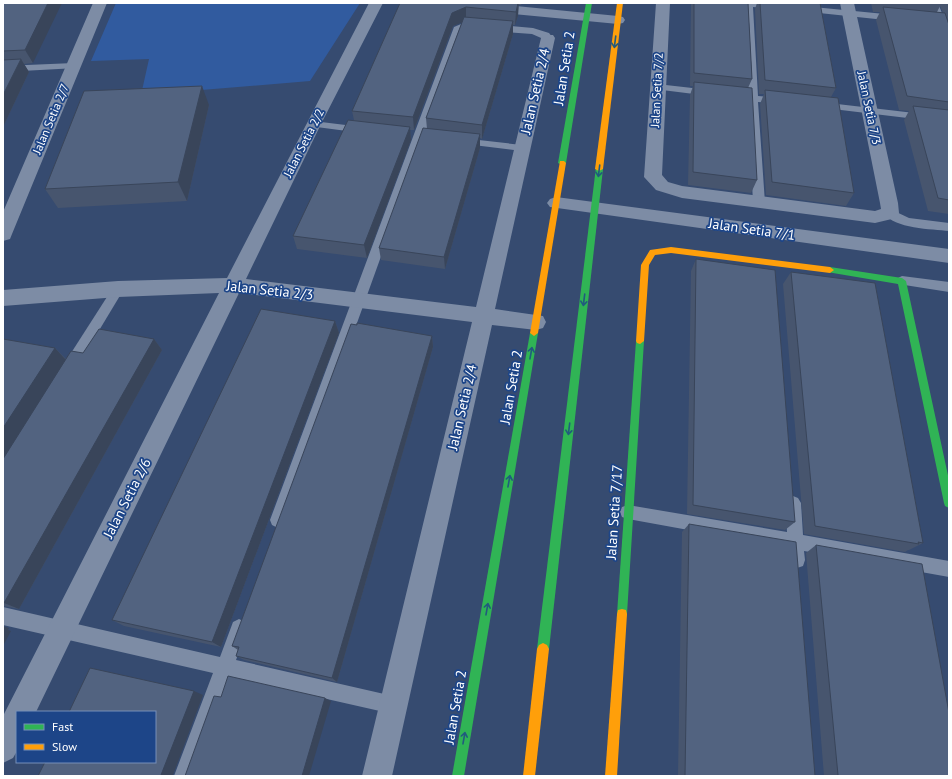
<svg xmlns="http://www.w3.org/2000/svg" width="952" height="779" font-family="'PT Sans',sans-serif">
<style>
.green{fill:#315b9f}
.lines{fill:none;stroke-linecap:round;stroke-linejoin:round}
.lane{fill:#7d8ca5;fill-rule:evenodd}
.street{fill:#7d8ca5;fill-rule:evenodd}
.fast{fill:#30b455;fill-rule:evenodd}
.slow{fill:#ff9f0a;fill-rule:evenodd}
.wall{fill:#47556e;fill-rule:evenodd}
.shaded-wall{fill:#39455a}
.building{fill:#526380;stroke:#39455a}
.oneway{stroke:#215b7e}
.labels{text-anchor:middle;stroke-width:3.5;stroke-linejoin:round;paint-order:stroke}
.far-street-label{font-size:12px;fill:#fff;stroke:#1d4588}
.street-label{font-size:14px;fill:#fff;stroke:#1d4588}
</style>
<rect width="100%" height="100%" fill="#364b70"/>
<polygon class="green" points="116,3 360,3 310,81 141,95 149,59 91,61"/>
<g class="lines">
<g class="lane">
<polygon points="737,3 770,3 778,6 774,9 753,7 758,96 780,98 785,101 780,104 758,102 765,203 759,207 753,203 748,101 735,99 730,96 735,93 748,94 744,6"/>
<polygon points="930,3 938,3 949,31 949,46 944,43"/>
<polygon points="803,6 895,15 899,18 895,21 800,11 800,7"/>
<polygon points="466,22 533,28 549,33 553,38 548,41 532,34 463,29 286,520 284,525 278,528 272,525 270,520 454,27"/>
<polygon points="74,63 79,66 77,68 3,72 3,66"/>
<polygon points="657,84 710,90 715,93 710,96 654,89 652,87"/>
<polygon points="820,102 949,117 949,123 816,107 815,105"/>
<polygon points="313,121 362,127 367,130 362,133 309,126 308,124"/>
<polygon points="461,138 522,145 527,148 522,151 457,143 456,141 457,139"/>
<path d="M890,209L909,218L949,223V231C932,229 894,229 884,213L886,210Z"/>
<polygon points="902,276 949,282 949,292 898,284 896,281 898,278"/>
<polygon points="118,284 122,286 124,289 74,372 69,374 64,372 62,368 64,364 114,286"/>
<polygon points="793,496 798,498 801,503 803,535 949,561 949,577 804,551 805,560 803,566 797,568 791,566 788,548 628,519 622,517 620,512 622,507 628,505 787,532 785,503 788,498"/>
<polygon points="3,607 220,657 233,622 239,619 245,622 248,628 236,660 393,696 399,699 402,705 399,711 393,714 230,677 194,776 174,776 213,673 3,625"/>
</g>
<g class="street">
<polygon points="93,3 107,3 12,234 10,239 3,241 3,212"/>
<polygon points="369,3 383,3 321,124 246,279 476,307 541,38 543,35 553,35 555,38 495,309 543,316 546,322 543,328 536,330 492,325 392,776 362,776 472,322 239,293 36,712 17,712 17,751 13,758 3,763 3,716 219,293 118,297 3,306 3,290 118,281 227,278"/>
<polygon points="433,3 484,3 618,16 623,17 625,20 623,23 618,24 440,7 435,6"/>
<polygon points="656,3 670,3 662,175 668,182 682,186 875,211 881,209 880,203 840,3 854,3 898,203 899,213 896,218 875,223 682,198 656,190 644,177"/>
<polygon points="556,197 949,249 949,263 550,207 547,203 550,199"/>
</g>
<g class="fast">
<polygon points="586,3 592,3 566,163 562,165 558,163"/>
<polygon points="596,167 599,167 603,169 549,649 547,653 543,655 539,653 537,649"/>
<polygon points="830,267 902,278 906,281 949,480 949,508 945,506 944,503 898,284 827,272 826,270 827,268"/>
<polygon points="534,330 538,333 464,776 452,776 530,333"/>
<polygon points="640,338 644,341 627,614 626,618 622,619 618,618 617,614 636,341"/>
</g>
<g class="slow">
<polygon points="617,3 623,3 603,169 599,171 595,169"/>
<polygon points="560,161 564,161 566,163 538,333 534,336 530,333"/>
<polygon points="671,247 830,267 834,270 830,273 671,253 655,255 649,265 644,341 640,344 637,343 636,341 641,265 650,250"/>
<polygon points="622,609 626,610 627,614 617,776 605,776 617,614 618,610"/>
<polygon points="543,643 547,645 549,649 535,776 523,776 537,649 539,645"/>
</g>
</g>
<g class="wall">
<polygon points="3,3 33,63 24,64 29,72 3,127"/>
<polygon points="400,3 522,3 521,5 518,5 518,16 515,25 513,25 513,34 482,139 480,138 480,148 445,269 381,260 379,248 427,129 426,118 462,22 453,26 414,130 410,130 411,140 367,258 297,249 293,236 354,120 352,111"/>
<polygon points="691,3 748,3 752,79 748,88 757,180 751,193 688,185 690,95 693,86 690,86"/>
<polygon points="757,3 820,3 836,88 831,97 854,193 846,206 766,195 760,104 764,94 759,94 755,9"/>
<path d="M871,3H949V20L947,19L949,25V214L928,211L904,120L909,111L899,110L876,20L880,12H873ZM940,6L943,13L937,12Z"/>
<polygon points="209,105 187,201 58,208 45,189"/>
<polygon points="696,259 795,522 785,530 687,514 691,271"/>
<polygon points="791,272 923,543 909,550 908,550 905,552 804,534 783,284"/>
<polygon points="335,321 339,333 221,647 124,626 112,620"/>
<polygon points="432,336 433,347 337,682 244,660 236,656 238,650 232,646"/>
<polygon points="154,339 162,350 19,609 3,606 3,459 55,348 66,359 83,353"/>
<polygon points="689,524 815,776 678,776 682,532"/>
<polygon points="816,545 949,776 824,776 806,553"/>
</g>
<g class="shaded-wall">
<polygon points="48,3 62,3 33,63 25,50"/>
<polygon points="519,3 518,16 515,25 516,12"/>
<polygon points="466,7 466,21 453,26 414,130 413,117 452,13"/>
<polygon points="513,21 513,34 482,139 482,125"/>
<polygon points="21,59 29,72 3,127 3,95"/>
<polygon points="202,86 209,105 187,201 178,182"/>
<polygon points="410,127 411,140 367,258 364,245"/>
<polygon points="480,134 480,148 445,269 444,257"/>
<polygon points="335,321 339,333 221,647 212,642"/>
<polygon points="432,336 433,347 337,682 332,678"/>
<polygon points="154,339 162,350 19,609 4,603"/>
<polygon points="55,348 66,360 3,459 3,428"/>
<polygon points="3,626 9,628 8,630 11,631 3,646"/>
<polygon points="194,691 203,695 173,775 173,776 162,776 161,775"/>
<polygon points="325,698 331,701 309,776 302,776"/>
</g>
<g class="building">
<polygon points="3,3 48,3 25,50 3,51"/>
<polygon points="400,3 518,3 516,12 466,7 452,13 413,117 352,111"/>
<polygon points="694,3 748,3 752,79 694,73"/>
<polygon points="760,3 820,3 836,88 765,80"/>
<polygon points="883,7 945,13 949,25 949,102 907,96"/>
<polygon points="464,17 513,21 482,125 426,118"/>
<polygon points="21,59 3,95 3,60"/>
<polygon points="694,82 752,88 757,180 693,172"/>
<polygon points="202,86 178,182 45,189 84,91"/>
<polygon points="765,90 838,98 854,193 772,182"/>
<polygon points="913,106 949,110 949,200 938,198"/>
<polygon points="348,120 410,127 364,245 293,236"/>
<polygon points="423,128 480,134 444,257 379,248"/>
<polygon points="696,259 775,270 795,522 693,505"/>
<polygon points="791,272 875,283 923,543 918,542 919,544 815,526"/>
<polygon points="261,309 335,321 212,642 112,620"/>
<polygon points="357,323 432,336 332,678 236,656 239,647 232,646 351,324 357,325"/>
<polygon points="99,329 154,339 4,603 3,603 3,459 71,351 83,353"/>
<polygon points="3,339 55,348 3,428"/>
<polygon points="689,524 796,542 815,776 685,776"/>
<polygon points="816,545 922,564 949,713 949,776 837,776 838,775"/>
<polygon points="90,668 194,691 161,775 162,776 38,776 45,762 155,762 155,712 69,712"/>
<polygon points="228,676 325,698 302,776 183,776 185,776 214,696 221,697"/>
</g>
<defs><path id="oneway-shaft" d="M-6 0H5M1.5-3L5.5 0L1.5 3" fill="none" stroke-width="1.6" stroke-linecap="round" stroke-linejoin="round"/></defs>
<g class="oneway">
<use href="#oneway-shaft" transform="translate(615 42) rotate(97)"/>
<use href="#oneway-shaft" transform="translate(599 171) rotate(97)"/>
<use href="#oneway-shaft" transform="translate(584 300) rotate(97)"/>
<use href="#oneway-shaft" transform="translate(531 353) rotate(-80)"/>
<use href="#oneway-shaft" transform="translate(569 429) rotate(97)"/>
<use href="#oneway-shaft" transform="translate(509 481) rotate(-80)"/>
<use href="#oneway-shaft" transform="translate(487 609) rotate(-80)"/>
<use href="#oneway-shaft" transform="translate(464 738) rotate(-80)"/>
</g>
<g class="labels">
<g class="far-street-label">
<text transform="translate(657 90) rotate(-87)" y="4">Jalan Setia 7/2</text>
<text transform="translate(869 108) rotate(78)" y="4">Jalan Setia 7/3</text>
<text transform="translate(51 119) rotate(-67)" y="4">Jalan Setia 2/7</text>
<text transform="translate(304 143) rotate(-63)" y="4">Jalan Setia 2/2</text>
</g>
<g class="street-label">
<text transform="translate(564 68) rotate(-81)" y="5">Jalan Setia 2</text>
<text transform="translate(535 91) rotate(-77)" y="5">Jalan Setia 2/4</text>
<text transform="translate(752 229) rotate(8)" y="5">Jalan Setia 7/1</text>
<text transform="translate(270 290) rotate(6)" y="5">Jalan Setia 2/3</text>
<text transform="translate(511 387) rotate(-80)" y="5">Jalan Setia 2</text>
<text transform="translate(462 407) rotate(-77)" y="5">Jalan Setia 2/4</text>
<text transform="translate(127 498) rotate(-63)" y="5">Jalan Setia 2/6</text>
<text transform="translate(614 512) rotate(-86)" y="5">Jalan Setia 7/17</text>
<text transform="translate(455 707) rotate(-80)" y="5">Jalan Setia 2</text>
</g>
</g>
<rect width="952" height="779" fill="none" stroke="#ffffff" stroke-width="8"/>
<rect x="16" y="711" width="140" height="52" fill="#1d4588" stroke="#778fb8"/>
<rect x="24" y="724" width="20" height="6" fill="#30b455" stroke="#778fb8"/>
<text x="52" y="731" font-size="12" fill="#ffffff">Fast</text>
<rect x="24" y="744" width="20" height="6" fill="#ff9f0a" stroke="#778fb8"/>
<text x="52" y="751" font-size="12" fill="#ffffff">Slow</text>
</svg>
